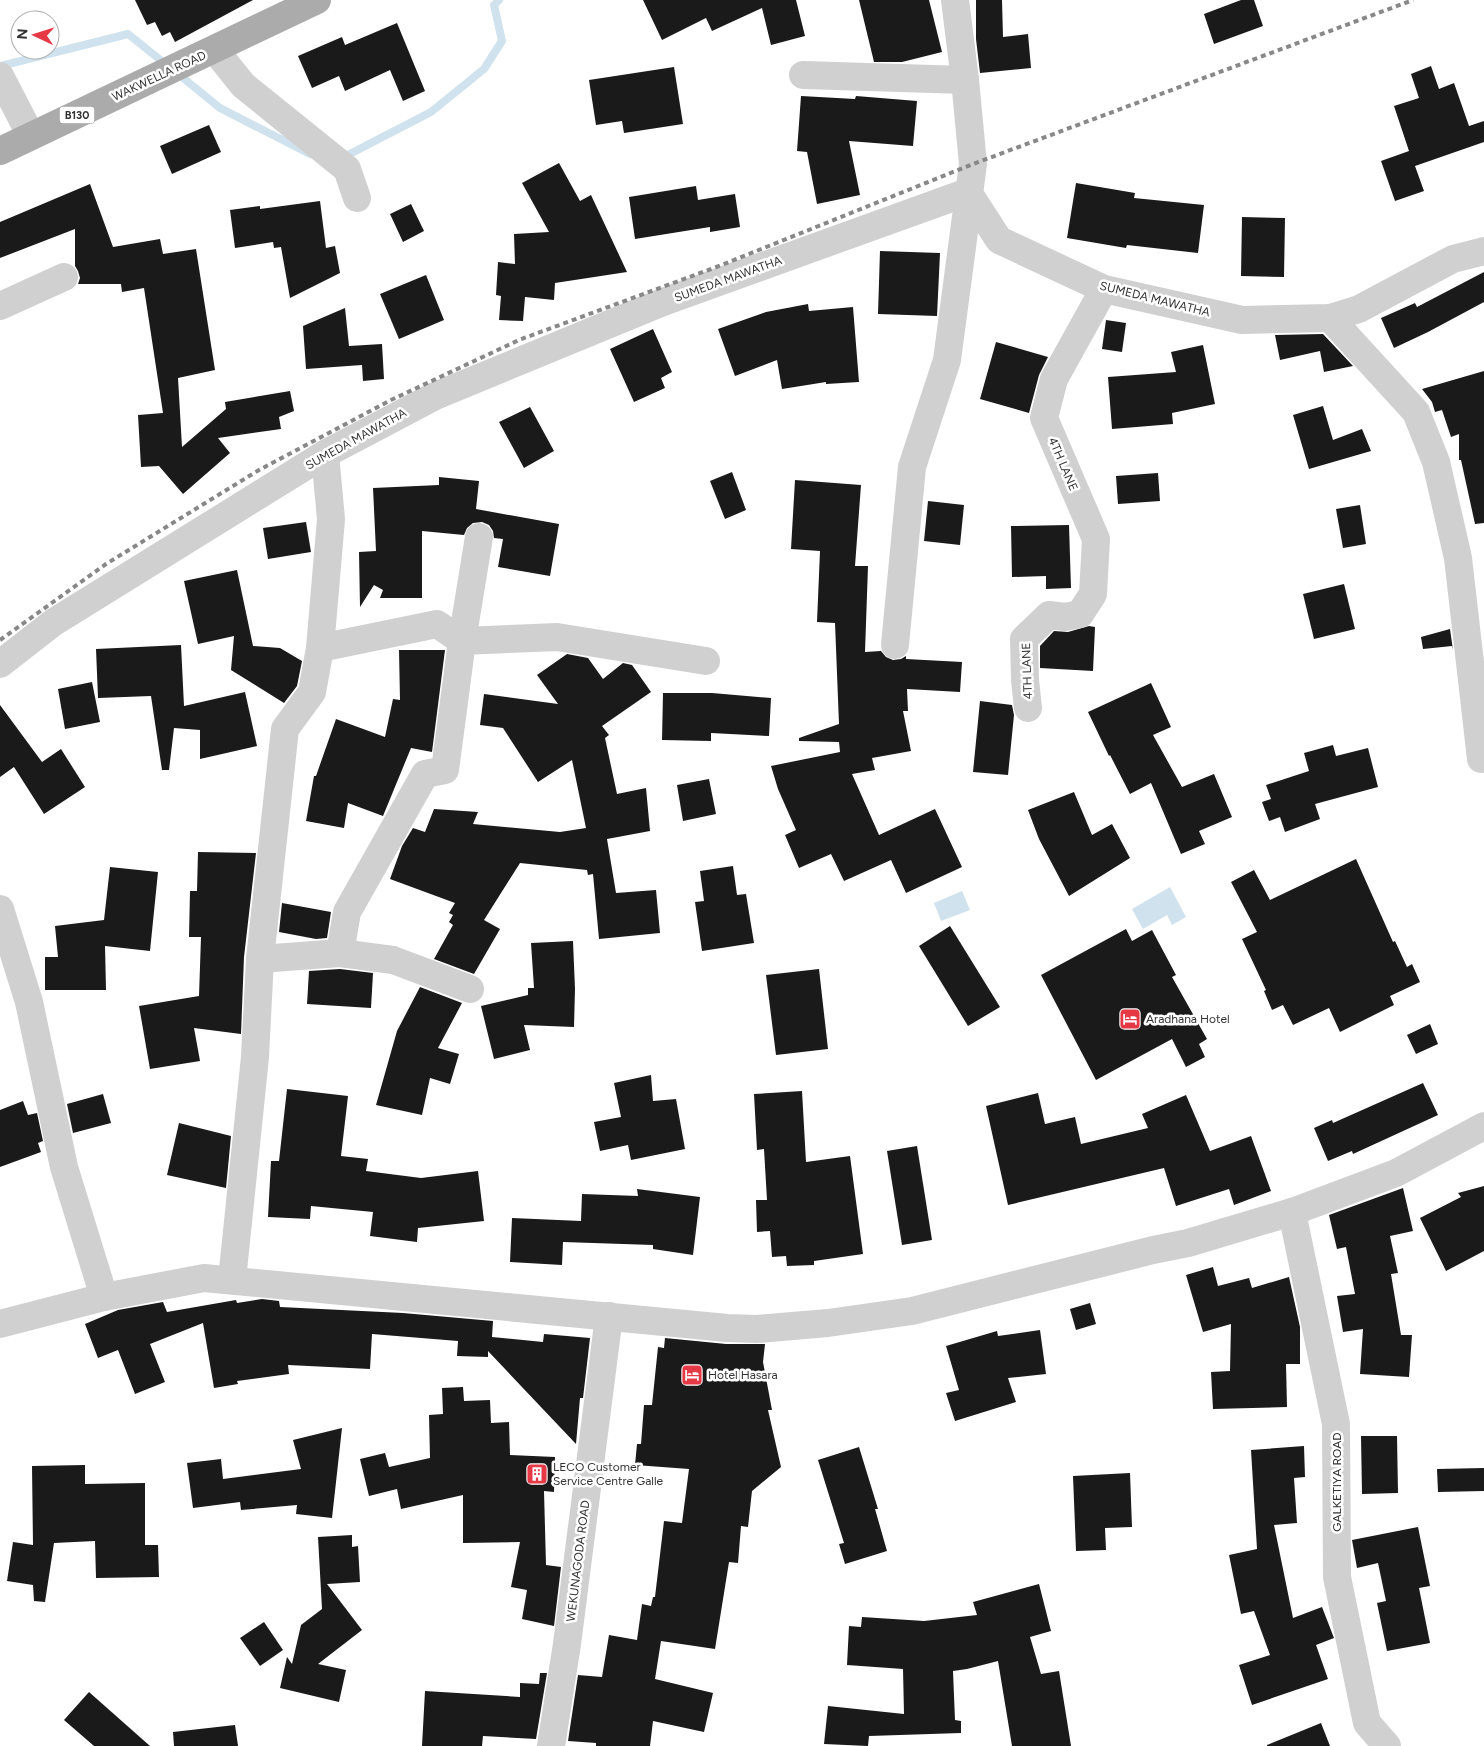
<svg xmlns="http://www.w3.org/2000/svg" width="1484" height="1746" font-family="Figtree,sans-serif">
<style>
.water{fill:#cfe2ee}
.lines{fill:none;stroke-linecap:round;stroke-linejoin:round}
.stream{stroke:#cfe2ee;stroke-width:8}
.building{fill:#1a1a1a}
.minor{stroke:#d0d0d0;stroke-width:28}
.major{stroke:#ababab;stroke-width:28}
.rail{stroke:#888;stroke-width:4;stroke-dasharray:5 4;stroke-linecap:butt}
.labels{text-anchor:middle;stroke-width:5;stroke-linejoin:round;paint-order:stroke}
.shield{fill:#fff;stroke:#707070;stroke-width:1}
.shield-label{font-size:11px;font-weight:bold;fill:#333}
.street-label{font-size:12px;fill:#333;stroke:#fff}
.poi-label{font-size:12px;fill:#333;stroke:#fff;text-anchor:start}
</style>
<rect width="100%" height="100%" fill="#fff"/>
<g class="water">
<polygon points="1170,887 1186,917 1172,925 1167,915 1143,929 1132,909"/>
<polygon points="962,891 970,910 941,921 934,903"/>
</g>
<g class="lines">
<g class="stream">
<polyline points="0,66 128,34 168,66"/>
<polyline points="177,73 220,108 310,154"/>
<polyline points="342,158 431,112 484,69 502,41 494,5 499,0"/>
</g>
</g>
<g class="building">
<polygon points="135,0 253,0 175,42 170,32 162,36 155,22 147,25"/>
<polygon points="643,0 796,0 805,36 771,45 762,8 712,31 706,18 662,40"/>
<polygon points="859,0 929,0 942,52 902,62 874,62"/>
<polygon points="976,0 1002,0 1003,37 1028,34 1031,68 980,73 976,39"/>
<polygon points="1241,0 1254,0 1263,26 1214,44 1204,14"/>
<polygon points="397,23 425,91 403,101 390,70 345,91 339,76 312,88 298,56 342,37 345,45"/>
<polygon points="1431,66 1439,89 1454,83 1469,126 1484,121 1484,142 1415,166 1424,191 1395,201 1381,161 1409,151 1394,106 1419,98 1411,74"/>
<polygon points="674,67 683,124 624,133 622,121 596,125 589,80"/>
<polygon points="801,96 855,99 856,96 917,101 913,146 849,141 860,195 817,204 807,152 797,151"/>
<polygon points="209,125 221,152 172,174 160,146"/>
<polygon points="559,163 580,201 591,195 627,272 555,283 554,300 525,297 523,321 499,320 501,296 496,295 498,262 515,264 514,234 549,232 522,183"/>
<polygon points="1076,183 1135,193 1134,198 1204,205 1198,253 1127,245 1126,248 1067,238"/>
<polygon points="90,184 113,247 160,239 163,254 196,249 215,370 178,378 182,447 226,409 225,402 290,391 294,411 279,417 281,429 218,438 230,453 183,494 159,466 141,467 138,415 163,413 144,288 122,292 121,284 78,284 80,278 78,271 75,266 75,229 0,258 0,222"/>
<polygon points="696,186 698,200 735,194 740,227 710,232 710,227 635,239 629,197"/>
<polygon points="320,201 326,248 335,246 340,273 290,298 281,247 274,248 273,242 235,248 230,210 260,206 260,209"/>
<polygon points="411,204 424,231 403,242 390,214"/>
<polygon points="1242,217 1285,218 1284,277 1241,276"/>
<polygon points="880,251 940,253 937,316 878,314"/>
<polygon points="1484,272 1484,302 1428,332 1394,348 1381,318 1415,303 1417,307"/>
<polygon points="426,275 444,320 399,339 380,294"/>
<polygon points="808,304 809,311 853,307 859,382 826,384 826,382 782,389 777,360 735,376 718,329 766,312"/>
<polygon points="345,308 349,346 382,344 384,379 363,381 362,365 306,369 303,326"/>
<polygon points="1106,320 1126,323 1122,352 1102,349"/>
<polygon points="653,329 672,372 661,378 665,388 634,402 610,349"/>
<polygon points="1323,334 1353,366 1324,372 1320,351 1280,360 1275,335"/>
<polygon points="996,342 1048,357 1039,375 1029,413 980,399"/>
<polygon points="1203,345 1215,404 1172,413 1173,424 1112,429 1108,377 1176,372 1171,352"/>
<polygon points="1484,371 1484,523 1475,524 1461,460 1459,460 1459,434 1451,437 1442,410 1435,412 1432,402 1422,389"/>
<polygon points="1323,406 1333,440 1362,429 1371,451 1309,469 1293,415"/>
<polygon points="530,407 554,451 524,468 499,422"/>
<polygon points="732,472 746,510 725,519 710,481"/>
<polygon points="1158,473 1160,501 1118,504 1116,476"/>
<polygon points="439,477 479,481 476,509 559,524 550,576 498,567 503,539 494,538 493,531 489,525 482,522 473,523 467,528 464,535 422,531 422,598 380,598 383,590 374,585 360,607 359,552 376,551 373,488 439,485"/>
<polygon points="795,480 861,485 855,566 868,566 865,652 881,651 886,657 893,660 901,659 906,656 906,659 962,662 960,692 907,689 908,711 903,711 911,751 872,758 875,770 852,774 879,835 935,809 962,867 906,893 891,860 844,881 831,854 799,868 785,835 796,830 778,789 771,766 840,752 839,742 799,741 799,738 839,724 835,623 817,622 820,551 791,549"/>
<polygon points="928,501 964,505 960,545 924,541"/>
<polygon points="1360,505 1366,544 1343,548 1336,509"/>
<polygon points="306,522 311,552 268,559 263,528"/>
<polygon points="1069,525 1071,588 1046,589 1046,576 1012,577 1011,526"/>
<polygon points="237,570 253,646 280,648 302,661 297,686 284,703 231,670 234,636 198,644 184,581"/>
<polygon points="1344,584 1355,629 1314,639 1303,594"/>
<polygon points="1089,626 1095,627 1093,671 1040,668 1040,646 1054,631 1068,632"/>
<polygon points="1450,629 1453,650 1452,646 1423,649 1421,637"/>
<polygon points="181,645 184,706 245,692 257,746 200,759 200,730 174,728 169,770 162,770 151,696 98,698 96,649"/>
<polygon points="399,650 445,650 432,752 411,748 383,816 348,803 344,828 306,821 314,776 316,776 336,719 385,737 393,699 400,700"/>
<polygon points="567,654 588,658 603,679 623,663 632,665 651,692 602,726 609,735 605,738 617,794 646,788 650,831 607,839 616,893 656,890 660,933 599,939 593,874 588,875 587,870 520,863 484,920 500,929 474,974 434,959 453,925 449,922 453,915 449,913 455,903 390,879 402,846 413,828 425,832 434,809 478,812 473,824 560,832 586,828 572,760 538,782 503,728 480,725 484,694 558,704 537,675"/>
<polygon points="92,682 100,722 65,729 58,689"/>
<polygon points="1151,683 1171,727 1153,735 1182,787 1214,774 1232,817 1199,831 1205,844 1181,854 1151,783 1130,794 1110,755 1109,756 1088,712"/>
<polygon points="663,693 712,693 771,698 769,736 711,733 711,741 662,740"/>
<polygon points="980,701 1012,705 1014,715 1008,775 973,772"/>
<polygon points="0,705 42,762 61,749 85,787 44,814 14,767 0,777"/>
<polygon points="1333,745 1336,756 1368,748 1378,787 1315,804 1320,819 1285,832 1280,817 1269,821 1262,802 1271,799 1266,785 1309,771 1304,753"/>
<polygon points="709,779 716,814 683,821 677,785"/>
<polygon points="1074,792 1092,835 1112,824 1130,858 1069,896 1039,839 1028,810"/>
<polygon points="198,852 256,853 244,957 241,1034 194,1028 200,1061 150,1069 139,1006 199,996 201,937 189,937 190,891 197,891"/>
<polygon points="1356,859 1393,942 1395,941 1407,967 1412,964 1420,982 1390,996 1394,1005 1340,1032 1329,1008 1293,1025 1283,1005 1272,1010 1264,991 1266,990 1242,939 1257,932 1231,882 1254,870 1270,900"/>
<polygon points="733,866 737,895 746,894 754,943 702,951 695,902 704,901 700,871"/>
<polygon points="110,867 158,872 150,951 105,946 106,990 45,990 45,957 58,957 55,926 104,920"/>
<polygon points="282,903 331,912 327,938 316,939 279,932"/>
<polygon points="950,926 1000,1007 968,1026 919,946"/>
<polygon points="1126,929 1132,941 1152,930 1176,975 1172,977 1207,1039 1199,1044 1205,1057 1186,1067 1172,1039 1096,1080 1041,975"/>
<polygon points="573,941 575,989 574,1027 524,1025 530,1050 494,1059 481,1006 528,995 528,988 534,988 531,943"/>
<polygon points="340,969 373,973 371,1008 307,1004 309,971"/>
<polygon points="819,969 828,1049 776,1055 766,975"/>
<polygon points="420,987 462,1003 438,1048 459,1054 450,1084 430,1078 422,1115 376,1105 397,1031"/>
<polygon points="1430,1024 1438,1044 1416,1054 1407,1035"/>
<polygon points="651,1075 653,1101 676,1099 685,1149 631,1160 628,1145 600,1151 594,1122 621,1117 614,1083"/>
<polygon points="1423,1083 1438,1115 1353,1154 1352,1151 1328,1161 1314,1128 1332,1120 1333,1123"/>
<polygon points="287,1089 348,1096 341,1156 368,1159 366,1171 421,1178 478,1171 484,1221 418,1228 417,1242 370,1236 373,1212 311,1206 310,1219 268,1217 271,1161 279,1161"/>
<polygon points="802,1091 806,1162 850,1156 863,1254 814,1261 814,1265 787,1266 786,1256 772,1257 770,1231 757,1232 756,1200 767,1200 764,1149 757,1150 754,1094"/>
<polygon points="1038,1093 1045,1124 1075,1117 1081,1144 1148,1128 1142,1114 1186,1095 1210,1151 1251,1136 1271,1191 1234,1205 1229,1189 1176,1206 1164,1168 1008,1205 986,1106"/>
<polygon points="103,1094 111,1123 73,1133 67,1104"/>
<polygon points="23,1101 28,1115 37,1113 43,1141 38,1143 41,1152 0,1167 0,1110"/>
<polygon points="179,1123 231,1136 226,1188 167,1175"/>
<polygon points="917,1146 932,1240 902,1245 887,1151"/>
<polygon points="1484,1186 1484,1251 1446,1271 1420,1218 1461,1197 1458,1193"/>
<polygon points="1403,1188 1413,1231 1390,1236 1398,1273 1391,1274 1401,1335 1412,1335 1409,1377 1360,1374 1363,1329 1343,1332 1337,1296 1355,1294 1346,1247 1337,1249 1329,1215"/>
<polygon points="637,1189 700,1197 693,1255 653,1249 653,1245 563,1242 562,1265 510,1262 512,1218 581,1221 582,1194 638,1196"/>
<polygon points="1213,1267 1218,1286 1249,1278 1252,1288 1289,1277 1300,1327 1300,1364 1286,1364 1287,1407 1213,1409 1211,1372 1230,1371 1231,1324 1203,1332 1186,1275"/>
<polygon points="262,1299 279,1301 280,1307 403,1313 493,1321 492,1337 543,1342 544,1334 590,1338 583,1398 580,1398 576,1444 488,1351 488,1357 457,1356 458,1341 372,1334 370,1369 288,1365 289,1374 237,1381 238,1384 214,1388 203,1323 150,1344 165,1382 135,1394 118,1350 98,1358 85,1324 118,1310 163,1302 167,1312 236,1300 237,1303"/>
<polygon points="1090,1303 1096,1324 1076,1330 1070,1309"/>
<polygon points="1040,1330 1046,1374 1008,1378 1016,1402 955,1421 946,1393 959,1390 946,1346 997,1331 998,1336"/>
<polygon points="665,1338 726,1344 765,1344 763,1362 772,1410 768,1410 781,1467 752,1491 748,1527 741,1526 738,1563 729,1562 715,1649 661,1641 655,1679 713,1693 704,1732 653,1721 650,1746 596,1746 596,1743 568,1741 578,1675 602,1677 609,1635 637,1640 642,1604 651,1606 653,1597 655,1597 664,1521 682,1523 689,1469 635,1465 637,1444 641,1444 644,1405 652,1405 658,1347 664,1348"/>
<polygon points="463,1387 464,1401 490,1400 491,1423 509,1422 510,1455 555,1457 554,1492 544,1491 546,1565 561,1567 554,1626 522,1619 527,1590 511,1587 520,1542 463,1543 463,1495 401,1509 397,1489 369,1496 360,1459 385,1453 389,1467 430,1458 429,1415 443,1414 442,1388"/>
<polygon points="342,1428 332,1518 296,1514 297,1505 241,1510 240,1502 193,1508 187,1463 221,1459 223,1479 301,1469 293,1440"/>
<polygon points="1361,1436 1397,1436 1398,1493 1362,1494"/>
<polygon points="1304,1446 1305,1477 1294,1478 1297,1523 1274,1525 1293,1618 1322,1607 1334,1638 1316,1645 1328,1679 1252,1705 1239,1665 1270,1655 1254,1611 1241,1614 1229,1555 1257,1549 1251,1450"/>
<polygon points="859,1447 878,1509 875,1509 887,1551 845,1564 839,1544 844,1543 818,1460"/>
<polygon points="85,1465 85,1484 145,1483 145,1545 158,1545 159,1577 96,1578 95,1541 54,1543 45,1602 34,1601 33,1585 7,1581 13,1542 33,1545 32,1466"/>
<polygon points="1484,1468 1484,1491 1438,1492 1437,1469"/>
<polygon points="1130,1473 1132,1527 1105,1528 1106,1550 1076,1551 1073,1476"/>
<polygon points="1418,1527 1430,1586 1419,1588 1430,1643 1387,1651 1377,1603 1386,1601 1378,1563 1357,1568 1352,1540"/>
<polygon points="352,1535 352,1547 358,1546 360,1582 327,1584 362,1630 318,1664 346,1670 339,1702 280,1688 287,1657 292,1664 301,1625 322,1609 318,1537"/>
<polygon points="1039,1584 1051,1631 1030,1637 1041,1674 1059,1671 1071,1746 1012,1746 998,1661 967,1669 953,1671 955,1720 961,1721 961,1733 869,1736 868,1746 824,1744 828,1706 904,1714 903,1669 847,1665 849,1626 861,1627 862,1617 924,1621 977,1615 973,1602"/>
<polygon points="264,1622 283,1650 260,1666 240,1638"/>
<polygon points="540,1673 547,1673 536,1739 483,1736 482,1746 422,1746 425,1691 520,1697 520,1683 539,1684"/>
<polygon points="89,1692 150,1746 94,1746 64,1720"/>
<polygon points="1321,1723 1330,1746 1267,1746 1267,1745"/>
<polygon points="235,1725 238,1746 174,1746 173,1732"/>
</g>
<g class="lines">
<g class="minor">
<polyline points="215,50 243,85 347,169 357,198"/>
<polyline points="803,75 965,80"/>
<polyline points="0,76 31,136"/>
<polyline points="0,306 64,277"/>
<polyline points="1330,318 1416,412 1436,462 1458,558 1481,759"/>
<polyline points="895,645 912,467 947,360 973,164 965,80 955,0"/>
<polyline points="320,648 437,624 462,641 557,637 706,661"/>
<polyline points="0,664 54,622 325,454 435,396 663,302 968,192 999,240 1104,289 1242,320 1330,318 1359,309 1453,259 1484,251"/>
<polyline points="1028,708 1025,680 1024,639 1049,615 1065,617 1080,614 1093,594 1096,539 1044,418 1054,379 1104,289"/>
<polyline points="0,909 29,1002 64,1167 104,1297"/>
<polyline points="340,953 347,912 425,774 445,770 462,641 479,537"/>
<polyline points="260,959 340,953 393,960 470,989"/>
<polyline points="1292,1212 1336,1424 1337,1577 1367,1723 1387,1746"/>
<polyline points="232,1280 255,1057 260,959 285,729 312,692 320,648 331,519 325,454"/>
<polyline points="0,1324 104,1297 204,1278 727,1328 757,1329 828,1323 912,1311 1153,1250 1188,1243 1292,1212 1396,1173 1484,1126"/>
<polyline points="551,1746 567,1644 609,1316"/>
</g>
<polyline class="major" points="0,151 317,0"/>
<polyline class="rail" points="0,640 106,564 259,470 391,400 519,340 719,266 973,164 1413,0"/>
</g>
<defs>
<g id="hotel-square" transform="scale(1.125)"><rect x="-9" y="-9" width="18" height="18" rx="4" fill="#e63946" stroke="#fff"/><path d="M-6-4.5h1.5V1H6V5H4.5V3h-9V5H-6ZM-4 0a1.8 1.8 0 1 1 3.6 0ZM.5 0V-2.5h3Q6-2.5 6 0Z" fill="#fff"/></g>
<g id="building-square" transform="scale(1.125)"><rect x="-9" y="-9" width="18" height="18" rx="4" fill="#e63946" stroke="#fff"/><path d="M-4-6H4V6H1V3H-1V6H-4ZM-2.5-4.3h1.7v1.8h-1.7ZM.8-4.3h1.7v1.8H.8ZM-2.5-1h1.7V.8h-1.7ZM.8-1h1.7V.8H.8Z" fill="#fff"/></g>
</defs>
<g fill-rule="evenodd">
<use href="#hotel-square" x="1130" y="1019"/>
<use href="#hotel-square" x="692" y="1375"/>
<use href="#building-square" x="537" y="1474"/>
</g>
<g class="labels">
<rect class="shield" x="59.5" y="106.5" width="35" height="17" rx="4"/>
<g class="shield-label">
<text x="77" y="119">B130</text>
</g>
<g class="street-label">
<text transform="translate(159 76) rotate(-25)" y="4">WAKWELLA ROAD</text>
<text transform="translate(728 279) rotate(-20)" y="4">SUMEDA MAWATHA</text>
<text transform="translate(1155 299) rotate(14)" y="4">SUMEDA MAWATHA</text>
<text transform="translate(356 439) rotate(-29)" y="4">SUMEDA MAWATHA</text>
<text transform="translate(1063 464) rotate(67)" y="4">4TH LANE</text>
<text transform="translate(1027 671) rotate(-92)" y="4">4TH LANE</text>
<text transform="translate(1337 1482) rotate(-90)" y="4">GALKETIYA ROAD</text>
<text transform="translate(578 1561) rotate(-83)" y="4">WEKUNAGODA ROAD</text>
</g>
<g class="poi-label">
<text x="1146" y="1023">Aradhana Hotel</text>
<text x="708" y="1379">Hotel Hasara</text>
<text x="553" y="1471">LECO Customer<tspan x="553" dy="14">Service Centre Galle</tspan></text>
</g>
</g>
<g transform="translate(35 35) rotate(274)"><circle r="24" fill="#ffffff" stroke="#adadad"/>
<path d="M0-4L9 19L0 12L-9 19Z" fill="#e63946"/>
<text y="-8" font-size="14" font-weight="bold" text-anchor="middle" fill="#333333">N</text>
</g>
</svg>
